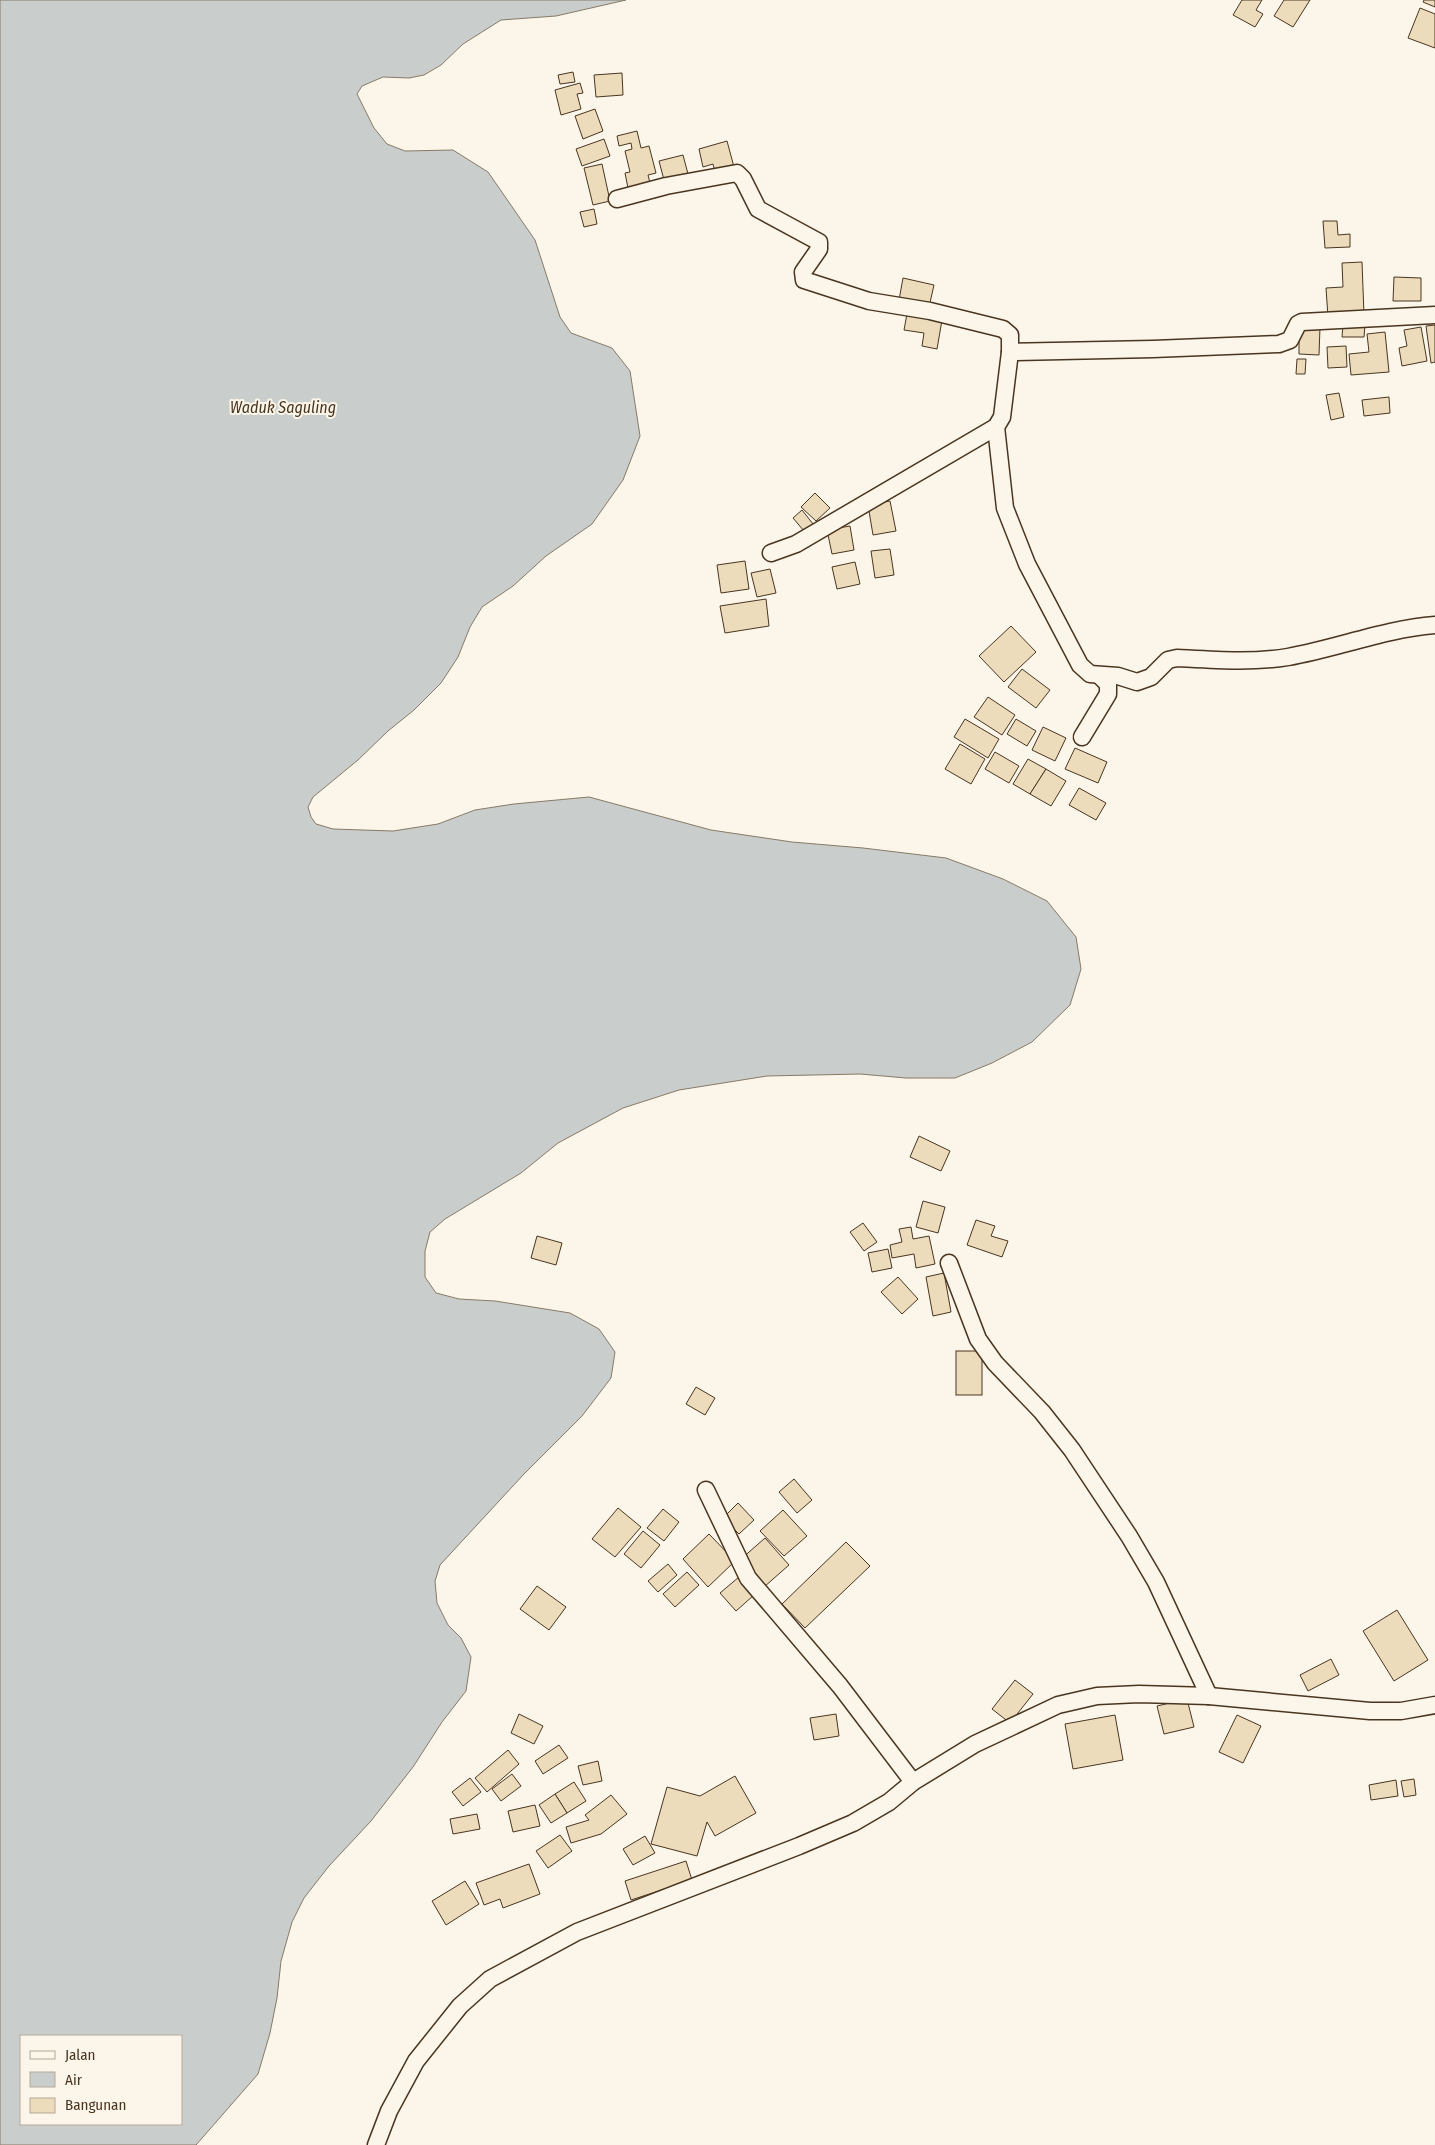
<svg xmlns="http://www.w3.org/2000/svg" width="1435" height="2145" font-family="'Fira Sans Condensed',sans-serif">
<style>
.water{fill:#c9cecd;stroke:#887966;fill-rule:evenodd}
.building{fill:#ecdcbc;stroke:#4a3520}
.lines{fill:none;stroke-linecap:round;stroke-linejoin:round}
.minor-casing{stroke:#4a3520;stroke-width:19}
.minor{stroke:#fbf6e9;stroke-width:16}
.labels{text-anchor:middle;stroke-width:4;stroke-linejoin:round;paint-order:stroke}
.water-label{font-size:16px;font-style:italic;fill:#4a3520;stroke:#fbf6e9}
</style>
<rect width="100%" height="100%" fill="#fbf6e9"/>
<path class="water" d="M0,0H626L556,16L501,20L463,44L441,65L424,75L409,78L383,77L362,86L357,94L374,128L387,144L405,151L453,150L488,172L535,240L560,317L571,333L612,348L630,371L640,436L623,480L592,524L546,556L513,586L482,607L470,627L458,657L441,683L414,710L388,731L358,760L313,797L308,807L311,817L316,824L333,829L393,831L438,824L475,810L514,804L589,797L711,830L792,842L863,848L946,858L1003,879L1047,901L1076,937L1081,969L1070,1005L1032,1042L992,1063L955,1078H906L860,1074L767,1076L679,1090L623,1108L558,1143L521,1173L445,1219L430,1232L425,1251V1277L436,1293L459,1299L495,1301L570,1313L599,1329L615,1352L611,1378L582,1416L524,1474L440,1565L435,1581L437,1603L448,1625L461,1638L471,1657L466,1691L442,1722L413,1767L371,1821L329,1866L304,1898L292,1922L281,1961L277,1998L270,2033L258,2074L196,2145H0ZM21,2036H181V2124H21Z"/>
<g class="building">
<polygon points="1242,0 1262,0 1256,10 1263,14 1255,27 1233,15"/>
<polygon points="1284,0 1310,0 1293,27 1274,16"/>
<polygon points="1424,0 1435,0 1435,7 1423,2"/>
<polygon points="1420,8 1435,14 1435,48 1408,38"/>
<polygon points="573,72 575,82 560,84 558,75"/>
<polygon points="622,73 623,95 596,97 594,75"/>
<polygon points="580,83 583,93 577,94 581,109 561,115 555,90"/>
<polygon points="595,109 603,131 583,139 575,116"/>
<polygon points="637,131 641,148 649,146 656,173 648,175 650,183 628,188 625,173 630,172 625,151 632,149 631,143 619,146 617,136"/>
<polygon points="604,139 610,156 582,166 576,149"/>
<polygon points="727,141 734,167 715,172 713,164 703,167 699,149"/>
<polygon points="683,155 688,174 664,180 659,161"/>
<polygon points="602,164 610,201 593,205 584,168"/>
<polygon points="594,209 597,224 584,227 580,212"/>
<polygon points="1323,221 1337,221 1338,235 1350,234 1350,247 1325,248"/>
<polygon points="1362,262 1364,315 1328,317 1326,288 1343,287 1342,263"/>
<polygon points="1394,277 1421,278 1421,301 1393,301"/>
<polygon points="903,278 934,285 929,307 899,300"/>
<polygon points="907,314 942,320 937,349 922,346 924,333 904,330"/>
<polygon points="1343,324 1365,325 1364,337 1342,337"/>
<polygon points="1435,325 1435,362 1431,363 1426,326"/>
<polygon points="1299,326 1320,327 1319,355 1299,354"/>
<polygon points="1421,327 1427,361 1402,366 1399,348 1407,346 1404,330"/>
<polygon points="1385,332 1389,372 1351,375 1349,354 1369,352 1367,334"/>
<polygon points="1346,346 1347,367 1328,368 1327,347"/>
<polygon points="1297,359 1306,359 1305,374 1296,374"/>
<polygon points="1339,393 1344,417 1331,420 1326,395"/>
<polygon points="1389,397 1390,413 1364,416 1362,400"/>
<polygon points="815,493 830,508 816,521 801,507"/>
<polygon points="890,501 896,531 873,535 868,505"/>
<polygon points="802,510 813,524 804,531 793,518"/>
<polygon points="850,526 854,550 832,554 827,530"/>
<polygon points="890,549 894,575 875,578 871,551"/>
<polygon points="745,561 749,589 721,593 717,565"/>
<polygon points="855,562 860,584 837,589 832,567"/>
<polygon points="770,569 776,593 757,597 751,573"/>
<polygon points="766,599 769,626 725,633 720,606"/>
<polygon points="1011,626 1036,652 1004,682 979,656"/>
<polygon points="1022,669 1050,690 1036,708 1008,687"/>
<polygon points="988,697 1015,715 1002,735 974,717"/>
<polygon points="965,719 999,739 988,758 954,737"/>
<polygon points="1016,719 1036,731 1027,746 1007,734"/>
<polygon points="1043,727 1066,738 1055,761 1032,750"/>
<polygon points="960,744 985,759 971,784 945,769"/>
<polygon points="1075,748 1107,762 1098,783 1065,769"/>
<polygon points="995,752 1019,766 1009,783 985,769"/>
<polygon points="1028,759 1046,769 1030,794 1013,784"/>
<polygon points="1046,769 1066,781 1051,806 1030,794"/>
<polygon points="1079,788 1106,803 1096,820 1069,805"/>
<polygon points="919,1136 950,1151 941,1171 910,1157"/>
<polygon points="923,1201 945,1207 938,1233 916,1227"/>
<polygon points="976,1220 995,1226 991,1236 1008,1241 1002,1257 967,1245"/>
<polygon points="863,1223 877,1242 864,1251 850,1232"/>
<polygon points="911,1227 913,1239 929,1236 935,1264 916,1268 914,1254 892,1258 890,1245 902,1242 899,1229"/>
<polygon points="537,1236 562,1243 556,1265 531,1258"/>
<polygon points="888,1249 892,1268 872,1272 868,1253"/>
<polygon points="944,1273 951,1312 933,1316 926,1277"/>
<polygon points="898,1277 918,1299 902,1314 881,1292"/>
<rect x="956" y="1351" width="26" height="44"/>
<polygon points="696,1387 715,1398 705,1415 686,1404"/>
<polygon points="794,1479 812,1500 797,1513 779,1492"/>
<polygon points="738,1503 754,1520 739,1534 723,1518"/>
<polygon points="618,1508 641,1527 615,1557 592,1539"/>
<polygon points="663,1509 679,1522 664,1541 647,1528"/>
<polygon points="783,1510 807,1536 784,1556 760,1531"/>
<polygon points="643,1531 660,1545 641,1568 624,1554"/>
<polygon points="709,1534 735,1561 708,1587 683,1559"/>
<polygon points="765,1538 789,1565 764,1587 740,1560"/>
<polygon points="846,1542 870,1566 805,1628 782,1604"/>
<polygon points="668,1564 677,1575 658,1592 648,1581"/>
<polygon points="687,1572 699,1585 675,1607 663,1594"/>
<polygon points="739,1577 754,1595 736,1611 720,1593"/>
<polygon points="537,1586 566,1607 549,1630 520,1609"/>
<polygon points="1397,1610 1428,1660 1394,1681 1363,1631"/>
<polygon points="1331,1659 1339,1675 1308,1691 1300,1675"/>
<polygon points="1015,1680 1033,1694 1010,1723 992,1709"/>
<polygon points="1187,1699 1194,1727 1164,1734 1157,1706"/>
<polygon points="519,1714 543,1726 534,1744 511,1733"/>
<polygon points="836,1714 839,1736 814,1740 810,1718"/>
<polygon points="1115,1715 1123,1760 1073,1769 1065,1724"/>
<polygon points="1237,1715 1261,1726 1243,1763 1219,1752"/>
<polygon points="559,1745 568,1758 543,1774 535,1761"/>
<polygon points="508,1750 519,1764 487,1792 475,1778"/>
<polygon points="598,1761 602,1781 583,1785 578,1766"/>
<polygon points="512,1774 521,1786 501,1801 492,1789"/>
<polygon points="735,1776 756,1813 715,1836 707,1822 697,1856 651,1844 667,1787 700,1796"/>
<polygon points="470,1778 481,1792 463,1806 452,1792"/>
<polygon points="1414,1779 1416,1795 1404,1797 1401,1781"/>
<polygon points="1396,1780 1398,1796 1371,1800 1369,1785"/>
<polygon points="574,1782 586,1801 567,1813 555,1794"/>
<polygon points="555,1794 567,1813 551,1823 539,1805"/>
<polygon points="611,1795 627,1814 601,1834 571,1843 566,1827 589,1820 585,1815"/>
<polygon points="535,1805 540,1826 513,1832 508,1811"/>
<polygon points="477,1814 480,1829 453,1834 450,1819"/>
<polygon points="560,1835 572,1851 548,1868 536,1851"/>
<polygon points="645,1836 655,1853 633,1865 623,1849"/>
<polygon points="686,1861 692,1880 631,1900 625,1881"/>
<polygon points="529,1864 540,1894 503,1908 500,1899 484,1905 476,1883"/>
<polygon points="465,1881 479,1904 446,1925 432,1901"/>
</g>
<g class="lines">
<g class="minor-casing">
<g id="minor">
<polyline points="617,199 666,186 737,173 743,179 758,209 819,242 819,249 803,272 804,280 869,301 930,311 1003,329 1010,335 1010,352 1153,349 1279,344 1290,340 1298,324 1302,322 1435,315"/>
<path d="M996,427L1005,508L1027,564L1080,665L1090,674L1118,676L1137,682L1151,677L1168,660L1177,658C1214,660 1252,663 1288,657C1338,648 1385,629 1435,625"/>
<polyline points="771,553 796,544 996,427 1002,417 1010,352"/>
<polyline points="1082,737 1108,694 1108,684 1100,676"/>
<polyline points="949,1263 978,1339 995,1363 1042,1412 1072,1450 1129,1536 1156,1582 1209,1696"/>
<polyline points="706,1490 748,1578 840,1686 913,1782"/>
<polyline points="376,2145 389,2111 416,2061 460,2006 490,1979 577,1932 799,1846 853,1823 889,1802 913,1782 975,1744 1058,1705 1097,1696 1139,1694 1209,1696 1370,1711 1401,1711 1435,1705"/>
</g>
</g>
<use href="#minor" class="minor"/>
</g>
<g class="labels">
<g class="water-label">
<text x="283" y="413">Waduk Saguling</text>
</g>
</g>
<rect x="20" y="2035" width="162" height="90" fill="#fbf6e9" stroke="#b4a999"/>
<rect x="30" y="2051" width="25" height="8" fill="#fbf6e9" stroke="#b4a999"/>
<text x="65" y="2060" font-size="15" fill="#4a3520">Jalan</text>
<rect x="30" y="2072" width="25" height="15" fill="#c9cecd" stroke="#b4a999"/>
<text x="65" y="2085" font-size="15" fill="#4a3520">Air</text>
<rect x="30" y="2098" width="25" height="15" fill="#ecdcbc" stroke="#b4a999"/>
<text x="65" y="2110" font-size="15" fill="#4a3520">Bangunan</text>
</svg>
